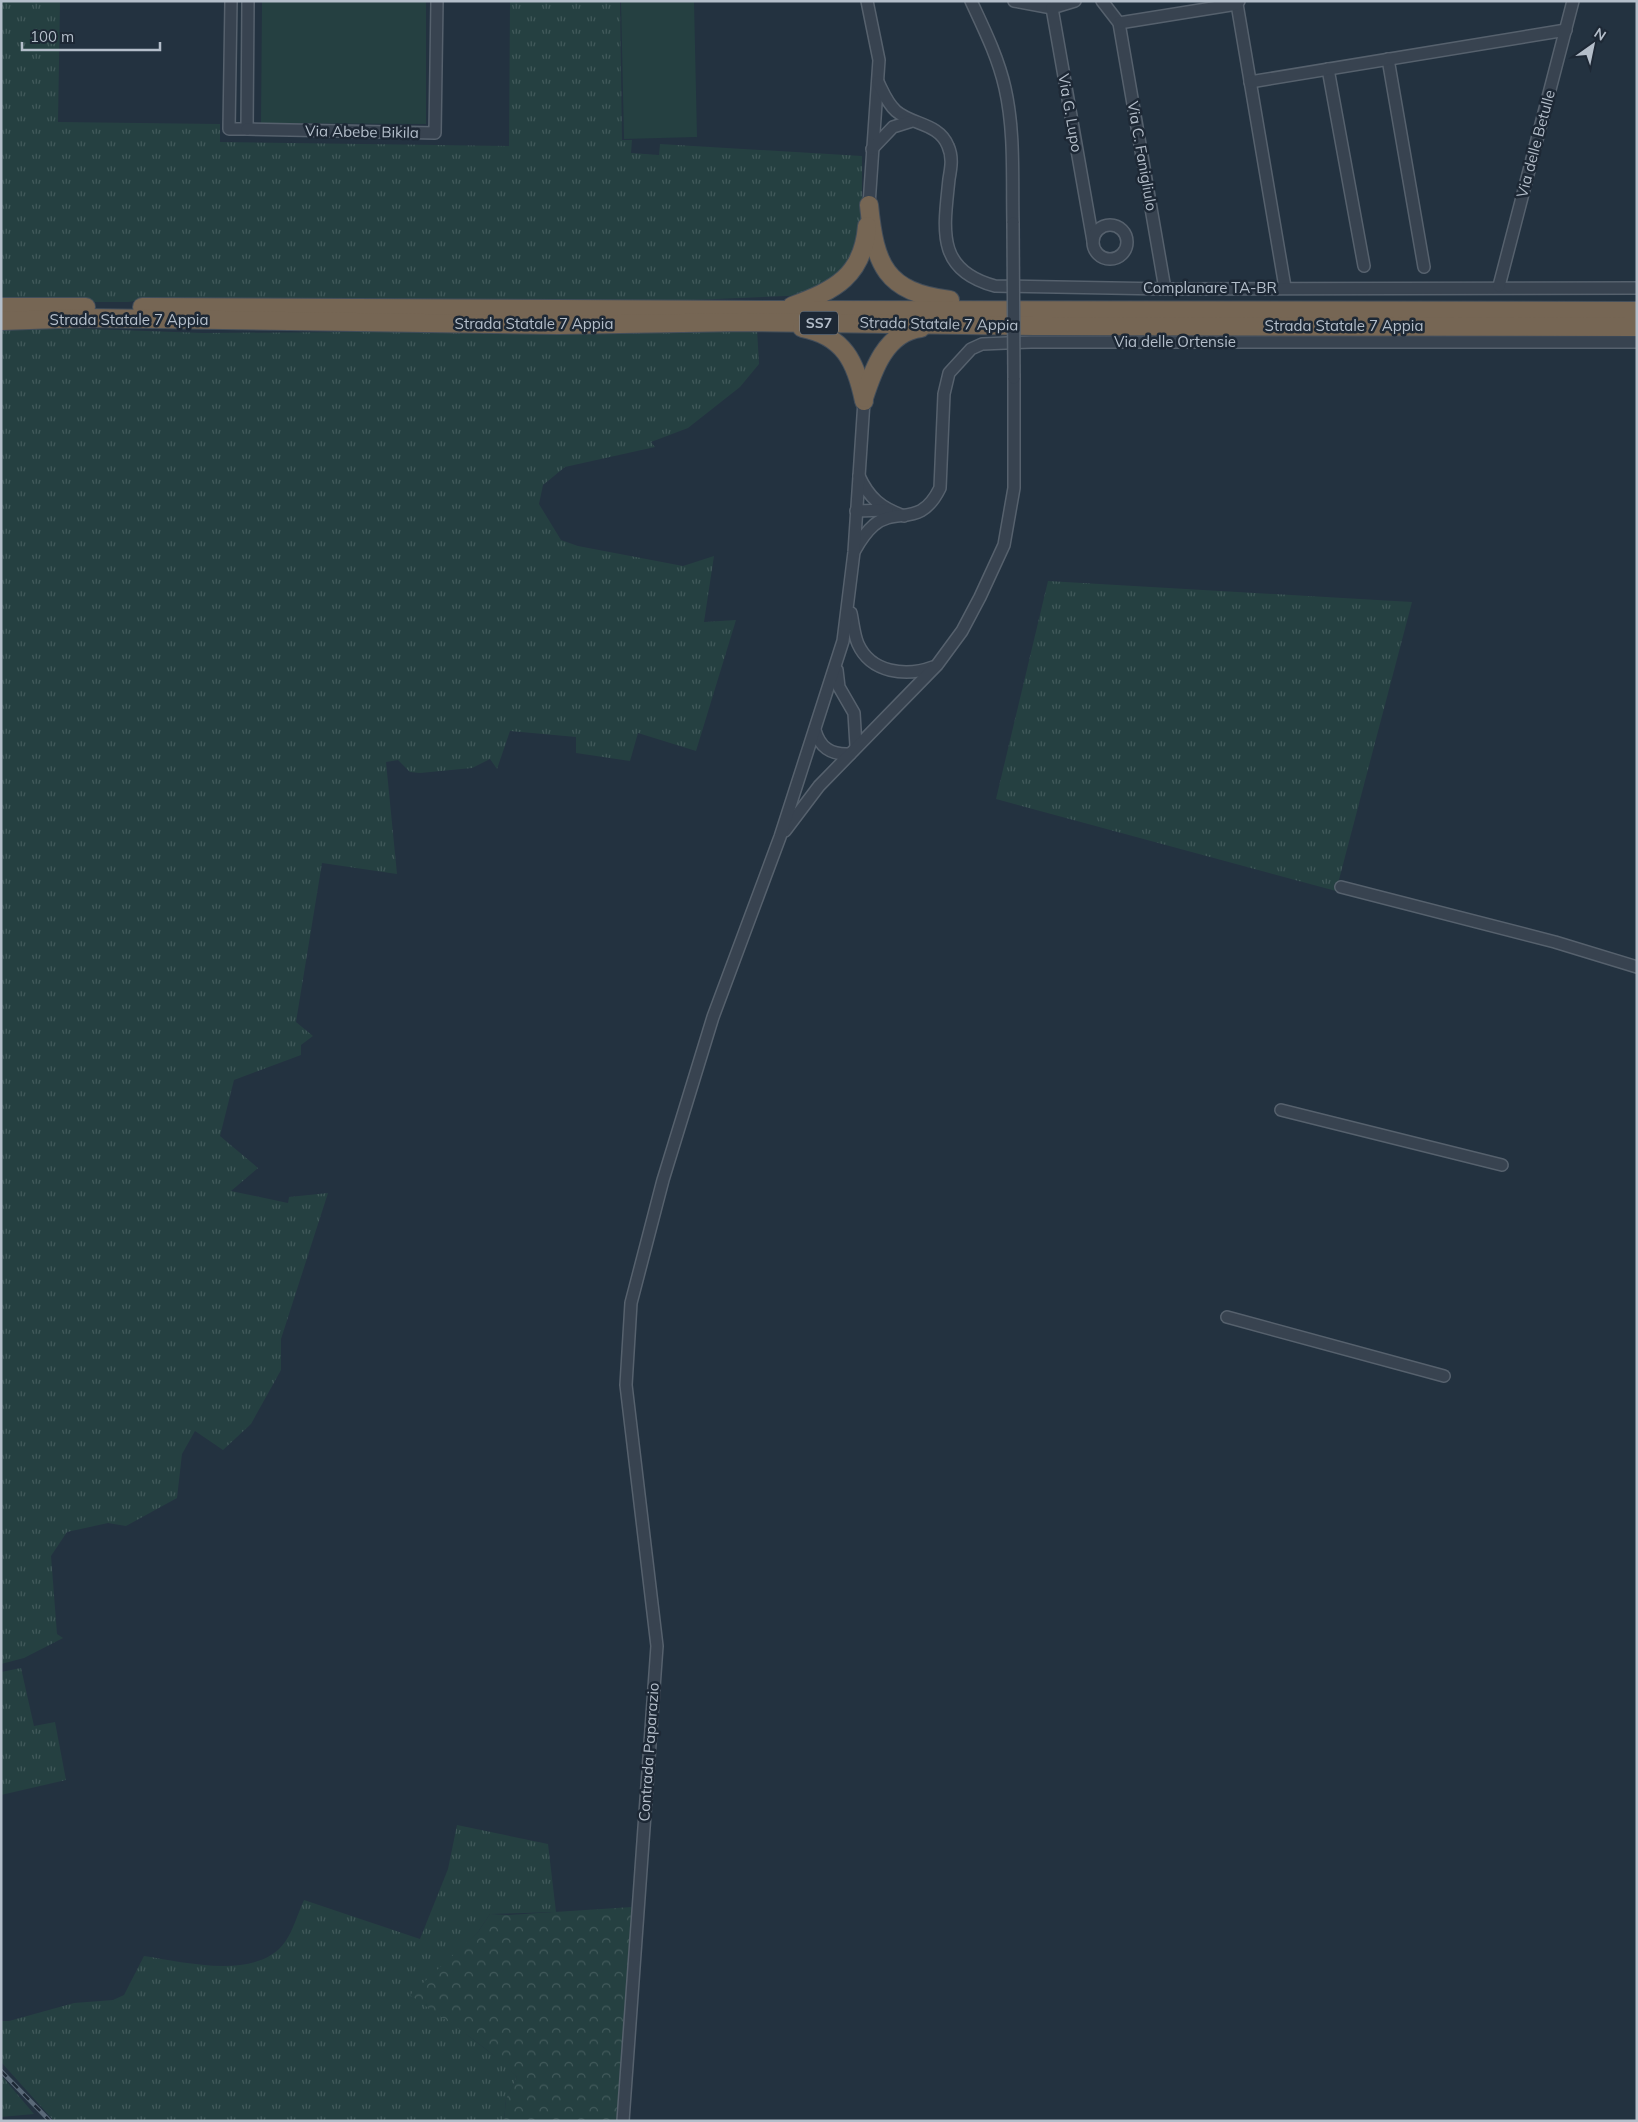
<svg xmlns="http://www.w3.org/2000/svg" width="1638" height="2122" font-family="Mulish,sans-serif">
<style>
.grass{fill:url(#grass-tufts)}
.forest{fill:url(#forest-crowns)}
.park{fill:#254041}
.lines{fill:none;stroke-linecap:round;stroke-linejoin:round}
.minor-casing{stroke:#56616d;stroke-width:14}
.highway-casing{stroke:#434e5a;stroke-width:20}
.minor{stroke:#384350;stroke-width:11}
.highway{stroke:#766654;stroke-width:18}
.rail-casing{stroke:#596877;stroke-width:4.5}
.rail{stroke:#1d2835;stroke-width:2.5;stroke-dasharray:8;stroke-linecap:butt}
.minor-bridge-casing{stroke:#56616d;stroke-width:14;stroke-linecap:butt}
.minor-bridge{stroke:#384350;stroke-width:11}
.labels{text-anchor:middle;stroke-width:5;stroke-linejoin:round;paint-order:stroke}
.shield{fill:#1d2835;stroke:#87919d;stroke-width:1}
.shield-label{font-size:14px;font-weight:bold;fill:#b4beca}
.street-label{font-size:15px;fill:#b4beca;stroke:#1d2835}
</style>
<defs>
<pattern id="grass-tufts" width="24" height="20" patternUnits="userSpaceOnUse" patternTransform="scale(1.25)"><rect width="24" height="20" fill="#254041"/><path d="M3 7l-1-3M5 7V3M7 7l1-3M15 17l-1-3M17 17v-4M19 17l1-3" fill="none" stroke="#425a5b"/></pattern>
<pattern id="forest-crowns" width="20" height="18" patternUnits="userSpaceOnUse" patternTransform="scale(1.25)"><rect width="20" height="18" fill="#254041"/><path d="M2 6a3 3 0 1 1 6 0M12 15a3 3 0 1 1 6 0" fill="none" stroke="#425a5b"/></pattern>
</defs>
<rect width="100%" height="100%" fill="#233240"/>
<g class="grass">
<polygon points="1,1 60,1 58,122 220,124 220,142 509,146 510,1 620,1 622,140 632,140 631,153 659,155 660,144 862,156 862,242 842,278 810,295 598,304 208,304 155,298 128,302 1,302"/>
<polygon points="64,328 203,333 757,329 759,364 740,387 688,428 651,442 655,447 565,467 543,485 539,504 561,540 578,546 683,566 714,556 704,622 736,620 696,751 638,733 630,761 576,753 576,737 510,731 497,769 490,759 472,768 420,773 410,772 398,760 386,762 397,874 322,863 296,1022 313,1036 301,1045 301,1055 234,1080 220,1136 258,1168 231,1191 288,1203 289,1197 328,1193 281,1339 281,1370 251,1424 223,1450 195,1431 182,1454 177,1498 126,1526 108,1523 67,1532 51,1556 57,1634 63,1638 24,1658 1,1664 1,330"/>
<polygon points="1048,581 1412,602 1336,891 996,799"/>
<polygon points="21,1668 34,1726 55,1722 66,1780 1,1795 1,1672"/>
<path d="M457,1825L548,1844L556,1912L490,1914L478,1932L464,1946L466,2034L505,2064L517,2077L506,2099L504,2121H54L1,2062V2021H9L74,2003L113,2000L124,1995L144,1956C184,1962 257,1981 285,1942C293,1931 298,1913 304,1900L420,1939L448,1869Z"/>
<polygon points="1,2075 34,2114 1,2117"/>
</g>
<path class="forest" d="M632,1907L617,2121H504L506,2099L517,2077C486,2045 446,2021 410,1995L478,1932L490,1914L508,1915Z"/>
<g class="park">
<polygon points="262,1 426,1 426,124 261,123"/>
<polygon points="621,1 694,1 697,137 624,139"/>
</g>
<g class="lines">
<g class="minor-casing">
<g id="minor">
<polyline points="231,1 229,129 247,129 248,1"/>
<polyline points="867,1 879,60 869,205"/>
<path d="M971,1C984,29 998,57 1005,88C1015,132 1012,178 1013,223"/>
<polyline points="1014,1 1052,8"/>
<polyline points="1075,1 1052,8 1093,241"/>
<polyline points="1102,1 1119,23 1165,289"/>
<polyline points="1239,1 1237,4 1285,287"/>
<polyline points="1119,23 1237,4"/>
<polyline points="1388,59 1424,267"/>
<polyline points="1328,69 1364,266"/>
<path d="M878,82C883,92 887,103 896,111C912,125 939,123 948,146C953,157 951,168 949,179C944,229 935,270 995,286L1165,289L1637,288"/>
<polyline points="1250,82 1566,30"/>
<polyline points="247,129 435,133 437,1"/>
<polyline points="872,149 893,127 912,121"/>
<circle cx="1110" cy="242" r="17"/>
<polyline points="1499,286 1573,1"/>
<path d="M859,476C869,498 881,508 904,516"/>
<polyline points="856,511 887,510"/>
<path d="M855,550C860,541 866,532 874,525C897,506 920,529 940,488L944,394L949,373L971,349L982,344L1031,342H1637"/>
<path d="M851,613C853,622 854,635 858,644C871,673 906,677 933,667"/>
<polyline points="837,670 839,687 854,713 856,746"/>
<path d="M815,730C820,748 831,755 850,754"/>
<polyline points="785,831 819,786 937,665 962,631 980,597 1004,545 1014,488 1014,378"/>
<polyline points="1341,887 1555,942 1637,967"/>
<polyline points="1281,1110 1502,1165"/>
<polyline points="1227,1317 1444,1376"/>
<polyline points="623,2121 657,1646 626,1385 631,1303 663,1180 713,1017 780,837 843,641 854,552 864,401"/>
</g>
</g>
<g class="highway-casing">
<g id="highway">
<path d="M869,205C875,265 885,292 950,300"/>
<path d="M792,306C835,290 863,276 867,226"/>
<polyline points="1,307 86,307"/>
<polyline points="142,307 780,310 1637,311"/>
<polyline points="1,321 87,318 559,325 744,322 1035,326 1637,327"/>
<path d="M802,328C844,336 856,362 864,401"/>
<path d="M864,398C873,370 886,332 921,328"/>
</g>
</g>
<use href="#minor" class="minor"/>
<use href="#highway" class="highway"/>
<g class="rail-casing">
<polyline id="rail" points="1,2071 50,2121"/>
</g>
<use href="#rail" class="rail"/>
<g class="minor-bridge-casing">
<polyline id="minor-bridge" points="1013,223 1014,378"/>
</g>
<use href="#minor-bridge" class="minor-bridge"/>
</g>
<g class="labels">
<rect class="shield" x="800" y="311.5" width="38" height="23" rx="4"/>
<g class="shield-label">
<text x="819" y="328">SS7</text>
</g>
<g class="street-label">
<text transform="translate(1070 113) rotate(80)" y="5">Via G. Lupo</text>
<text transform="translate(362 132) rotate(1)" y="5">Via Abebe Bikila</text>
<text transform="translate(1536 144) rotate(-75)" y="5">Via delle Betulle</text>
<text transform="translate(1142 156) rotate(80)" y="5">Via C. Fanigliulo</text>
<text x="1210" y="293">Complanare TA-BR</text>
<text x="129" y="325">Strada Statale 7 Appia</text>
<text x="534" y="329">Strada Statale 7 Appia</text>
<text transform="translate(939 324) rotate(1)" y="5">Strada Statale 7 Appia</text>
<text x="1344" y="331">Strada Statale 7 Appia</text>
<text x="1175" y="347">Via delle Ortensie</text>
<text transform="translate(649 1752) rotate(-86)" y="5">Contrada Paparazio</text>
</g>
</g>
<rect width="1638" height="2122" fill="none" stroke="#b4beca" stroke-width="5"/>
<g transform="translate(1593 45) rotate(33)" stroke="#1d2835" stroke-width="4" paint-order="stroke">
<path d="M0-4L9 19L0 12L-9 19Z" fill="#b4beca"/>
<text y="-8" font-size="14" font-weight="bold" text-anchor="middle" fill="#b4beca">N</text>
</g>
<path d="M22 42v8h138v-8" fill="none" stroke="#b4beca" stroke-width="2.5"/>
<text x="30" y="42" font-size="15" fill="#b4beca" stroke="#1d2835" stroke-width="4" paint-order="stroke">100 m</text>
</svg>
